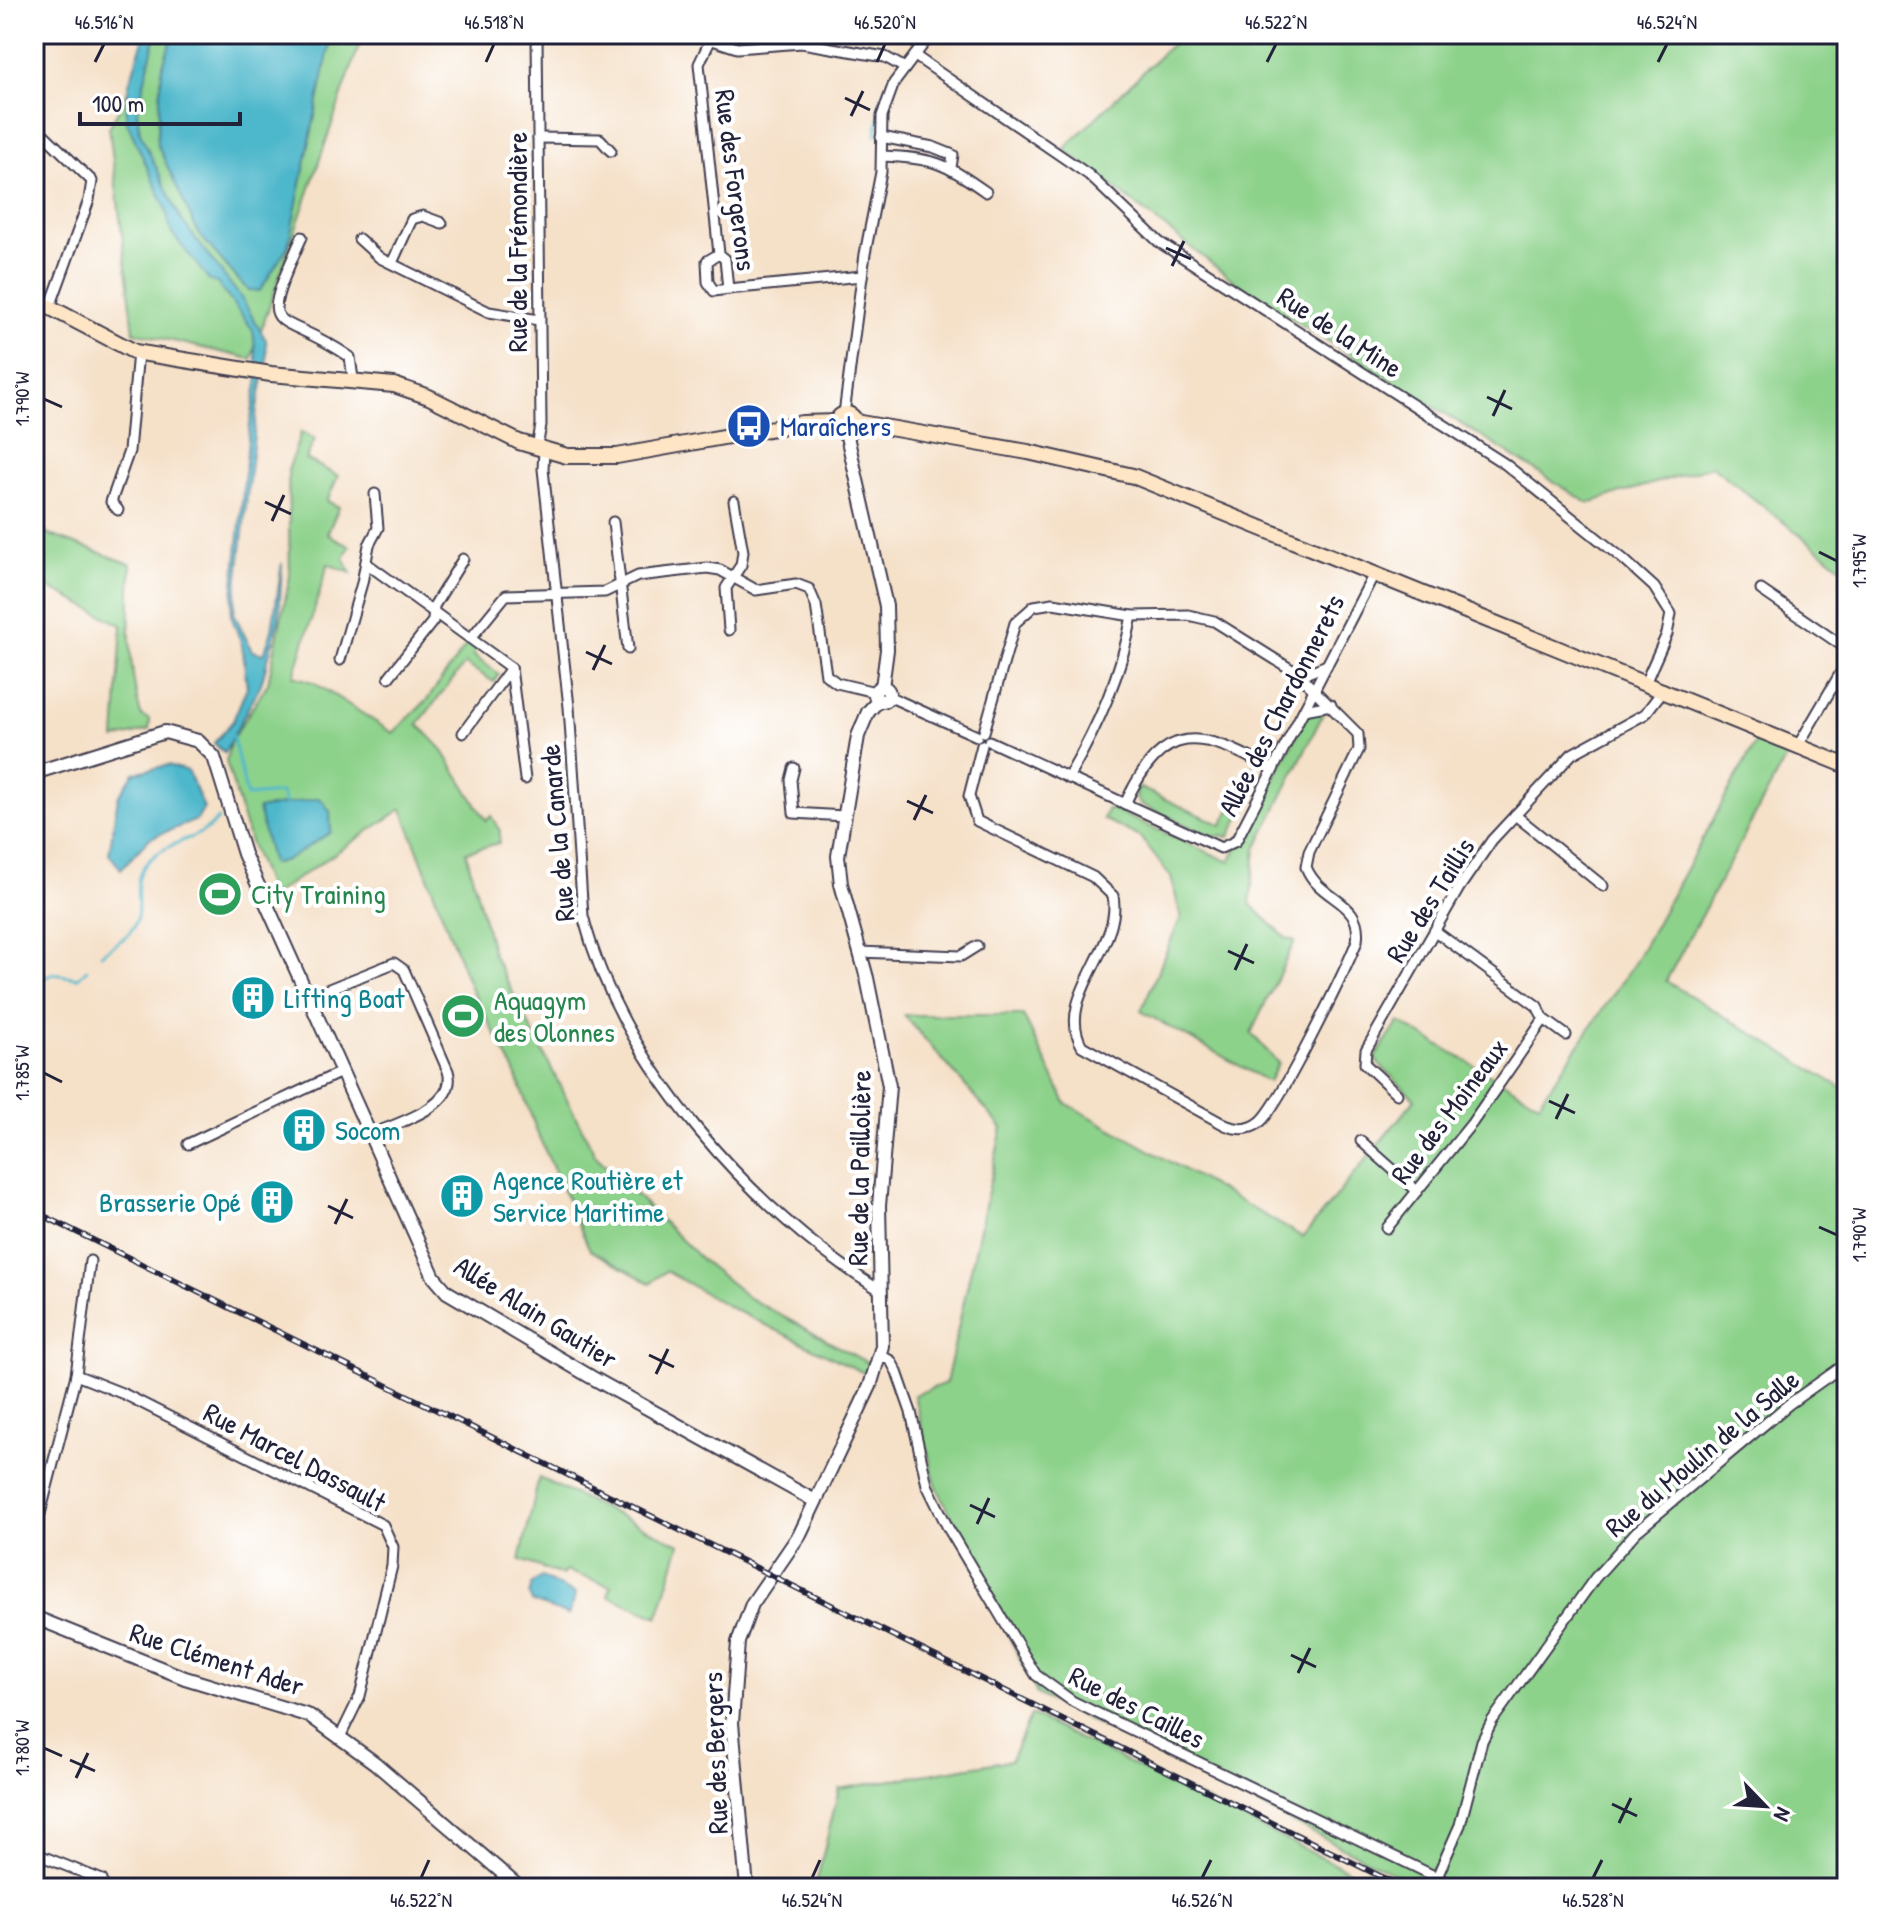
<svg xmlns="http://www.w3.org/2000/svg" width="1881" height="1922" font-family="'Patrick Hand',sans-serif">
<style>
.green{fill:#8dd28b;stroke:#587a63;stroke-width:2}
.water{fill:#4eb7cb;stroke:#386c83;stroke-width:2}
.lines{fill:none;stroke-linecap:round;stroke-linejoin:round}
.stream{stroke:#4eb7cb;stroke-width:3}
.minor-casing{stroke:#423e50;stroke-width:13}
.tertiary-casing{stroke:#423e50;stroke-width:16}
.secondary-casing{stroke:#423e50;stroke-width:18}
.minor{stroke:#fff;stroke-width:9}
.tertiary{stroke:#fff;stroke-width:12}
.secondary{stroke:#fde5c5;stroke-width:14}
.rail-casing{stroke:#22223b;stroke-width:6}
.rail{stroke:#fff;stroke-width:3;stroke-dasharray:9;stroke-linecap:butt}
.ticks{fill:none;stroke:#22223b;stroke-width:3}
.labels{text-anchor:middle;stroke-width:8;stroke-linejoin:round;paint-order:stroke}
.street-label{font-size:28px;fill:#22223b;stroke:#fff}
.transit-label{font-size:28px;fill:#164399;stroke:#fff;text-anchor:start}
.leisure-label{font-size:28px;fill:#27864d;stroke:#fff;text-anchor:start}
.culture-label{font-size:28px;fill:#0d838f;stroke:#fff;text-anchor:start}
.neatline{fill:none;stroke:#22223b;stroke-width:3}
.ticks-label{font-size:20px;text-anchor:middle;fill:#22223b}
</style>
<rect width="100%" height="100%" fill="#fff"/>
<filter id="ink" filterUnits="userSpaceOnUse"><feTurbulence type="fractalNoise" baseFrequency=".0125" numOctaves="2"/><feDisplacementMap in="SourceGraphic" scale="16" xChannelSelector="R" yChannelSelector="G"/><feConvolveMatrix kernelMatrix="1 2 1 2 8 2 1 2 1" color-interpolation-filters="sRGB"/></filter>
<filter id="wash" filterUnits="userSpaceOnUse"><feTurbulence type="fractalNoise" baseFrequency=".006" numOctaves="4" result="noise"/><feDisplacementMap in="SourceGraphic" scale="32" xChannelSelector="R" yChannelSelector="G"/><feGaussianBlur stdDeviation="1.8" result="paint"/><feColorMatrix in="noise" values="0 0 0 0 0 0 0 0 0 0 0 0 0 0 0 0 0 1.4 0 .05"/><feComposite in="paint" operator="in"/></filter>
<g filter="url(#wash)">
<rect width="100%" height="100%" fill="#f5e0c8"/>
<g class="green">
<polygon points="158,34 363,34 251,359 134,332 109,128"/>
<polygon points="1182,34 1847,34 1847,572 1712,466 1588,503 1243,288 1064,149"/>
<polygon points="301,432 315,439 306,459 338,476 327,501 339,507 327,534 350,546 344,558 351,573 328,564 294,676 313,682 393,733 427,700 467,644 475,649 474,656 499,674 494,682 465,664 418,724 441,748 486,820 491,816 500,831 499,843 466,852 493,954 596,1156 702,1260 749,1298 870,1364 866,1374 733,1309 666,1271 650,1283 590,1250 539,1137 515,1072 470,987 402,809 271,896 250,842 226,761 230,743 268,683 290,576 288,471"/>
<path d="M34,529L131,564C129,615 127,665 141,715L150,720L149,730L115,739L122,625L34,580Z"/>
<polygon points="1325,710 1256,849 1250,904 1286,938 1295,941 1251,1033 1278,1063 1269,1082 1141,1011 1181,917 1171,877 1140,837 1103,819 1108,808 1230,862 1308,714"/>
<polygon points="1758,738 1790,750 1666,981 1847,1091 1847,1888 1423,1888 1037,1694 936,1485 914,1395 946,1383 1002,1128 904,1015 1023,1015 1066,1103 1303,1237 1415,1099 1374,1059 1399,1022 1539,1103 1635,962"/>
<polygon points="1252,766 1258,772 1258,783 1229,837 1210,836 1140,804 1136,798 1138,787 1222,825"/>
<polygon points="539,1478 680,1544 658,1617 608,1596 611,1586 566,1571 562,1575 520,1560"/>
<polygon points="1031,1715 1384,1888 815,1888 839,1789 1011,1760"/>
</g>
<g class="water">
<polygon points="145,34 156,34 137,112 140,133 180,218 242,299 266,340 267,360 257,408 234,613 252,651 264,654 272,630 282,563 279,619 261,684 224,753 214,743 233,721 247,687 242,645 231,615 249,430 258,377 253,330 217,283 210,281 171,232 166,209 126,120 128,87"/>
<polygon points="173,34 332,34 288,246 260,291 249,290 243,285 198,233 157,144 162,68"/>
<polygon points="168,765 188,771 204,808 197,820 150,838 121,869 109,854 118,797 134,773"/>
<polygon points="320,798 330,811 331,832 289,859 272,864 258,809"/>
<polygon points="541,1577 576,1594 569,1615 532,1602 529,1595 532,1584"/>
</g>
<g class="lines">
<g class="stream">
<polyline points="902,62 910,53"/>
<polyline points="876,135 883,94 898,68"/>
<polyline points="232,734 247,796 281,793 285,804"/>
<path d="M101,954C112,946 128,938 134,926C144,906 130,885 145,865C166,839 201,841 218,819"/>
<polyline points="34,981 54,974 78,978 87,970"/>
</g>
</g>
</g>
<g filter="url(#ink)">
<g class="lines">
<g class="minor-casing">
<g id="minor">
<polyline points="537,34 541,425 537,448"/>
<polyline points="694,34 737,48 802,43 885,57 905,68"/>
<polyline points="710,41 699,64 719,254 725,259 728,289 862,276"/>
<polyline points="915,56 1089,175 1159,242 1505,464 1623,559 1654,587 1671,614 1667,634 1646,681"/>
<polyline points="34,125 92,181 89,200 50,307"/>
<polyline points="881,137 933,147 953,155 951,167"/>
<polyline points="538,138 600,139 611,151"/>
<path d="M882,156C933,158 944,162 986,192"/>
<path d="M302,237C254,343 275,305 350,357L353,379"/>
<polyline points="359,239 380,258 489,312 539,320"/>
<polyline points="719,254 707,261 708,282 714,291 728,289"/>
<polyline points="392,263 412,219 423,216 442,223"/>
<polyline points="844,414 865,254 881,172 882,116 894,83 931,34"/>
<path d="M544,451L543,469L569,707L583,916C622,1066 752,1211 881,1291"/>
<polyline points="118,510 111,502 129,451 138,352"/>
<polyline points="613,522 628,649"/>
<polyline points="366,563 511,668"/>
<polyline points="1761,590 1847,649"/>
<polyline points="729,630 726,588 741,565 743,552 734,501"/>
<polyline points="471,638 506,595 605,592 638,576 707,568 720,570 756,590 796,584 809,589 816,605 826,675 837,683 875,692"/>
<polyline points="340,660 362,583 369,545 378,528 375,494"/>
<polyline points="511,668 525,779"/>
<polyline points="1300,676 1327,665"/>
<polyline points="389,677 433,621 434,606 463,559"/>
<polyline points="888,696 977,736"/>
<polyline points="1304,710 1331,705"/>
<polyline points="463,733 511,668"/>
<polyline points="989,741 1221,848 1236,841 1374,574"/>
<polyline points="1799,744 1847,662"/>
<path d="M982,745L969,796L977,821L1093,877L1113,896C1123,946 1054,998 1082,1046L1225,1125C1237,1130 1249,1131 1260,1122C1279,1107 1346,969 1357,941C1363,899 1320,902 1306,867L1309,852L1359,749L1358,734L1297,673L1214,621L1188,615L1132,616L1053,603L1034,606L1015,623L984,732"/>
<polyline points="794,768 791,780 794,813 844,816"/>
<path d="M1068,778C1098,726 1121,675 1132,616"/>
<path d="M1125,804C1164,720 1200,729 1273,770"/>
<polyline points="1515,815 1603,886"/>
<polyline points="1435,931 1537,1006 1544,1019 1566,1035"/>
<polyline points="859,952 961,956 977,946"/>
<path d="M309,997L394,963L404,970L448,1071C459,1107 396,1123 370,1135"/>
<polyline points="1397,1094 1365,1064 1366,1050 1459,888 1492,840 1572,754 1645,714 1664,689"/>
<polyline points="1361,1141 1417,1191"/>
<polyline points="188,1144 341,1072"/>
<polyline points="1387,1228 1472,1123 1544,1019"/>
<polyline points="880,1355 891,1361 897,1372 911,1412 927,1485 948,1528 1036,1675 1072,1701 1459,1888"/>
<polyline points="76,1375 124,1394 383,1525 393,1547 392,1566 360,1696 341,1735"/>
<polyline points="34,1537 76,1375 90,1261"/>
<polyline points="34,1853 102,1880 98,1888"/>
<polyline points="1437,1877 1460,1825 1482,1741 1492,1721 1595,1578 1636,1532 1789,1404 1847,1363"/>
</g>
</g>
<g class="tertiary-casing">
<g id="tertiary">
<polyline points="846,432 886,606 887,650 882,687"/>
<circle cx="882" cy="694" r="7"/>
<polyline points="34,773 165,732 198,741 214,757 244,854 434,1277 447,1292 591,1377 815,1501"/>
<polyline points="34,1617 185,1678 310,1716 375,1763 520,1888"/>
<polyline points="747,1888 732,1723 738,1642 752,1604 800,1534 870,1386 882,1346 879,1206 889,1086 867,978 841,884 838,856 858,736 868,712 879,700"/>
</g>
</g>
<g class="secondary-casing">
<g id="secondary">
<polyline points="34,299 135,352 271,374 394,385 429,397 519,442 567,456 617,456 802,423 837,422"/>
<circle cx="846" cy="423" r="9"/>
<polyline points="855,422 1028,452 1133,476 1847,766"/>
</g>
</g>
<use href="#minor" class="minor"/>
<use href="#tertiary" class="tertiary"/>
<use href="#secondary" class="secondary"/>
<g class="rail-casing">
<polyline id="rail" points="34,1211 1404,1888"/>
</g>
<use href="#rail" class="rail"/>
</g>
</g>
<path class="ticks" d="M95,62L104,44M486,62L494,44M877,62L885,44M1267,62L1276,44M1658,62L1667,44M845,98L870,110M851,116L863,91M1166,248L1191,259M1172,266L1184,241M1487,397L1512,409M44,399L62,407M1493,416L1505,390M265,502L291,514M272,521L284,495M1819,552L1837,561M586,652L612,664M593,670L605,645M907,801L933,813M914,820L926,795M1228,951L1254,963M1235,970L1247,944M44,1073L62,1082M1549,1101L1575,1113M1556,1119L1568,1094M328,1206L353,1218M335,1224L347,1199M1819,1227L1837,1235M649,1355L674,1367M656,1374L668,1349M970,1505L995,1517M977,1524L989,1498M1291,1655L1316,1667M1298,1673L1310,1648M44,1748L62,1756M70,1760L95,1771M76,1778L88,1753M1612,1804L1637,1816M1619,1823L1631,1798M421,1878L429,1860M812,1878L820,1860M1202,1878L1211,1860M1593,1878L1602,1860"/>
<defs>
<g id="bus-disc" transform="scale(2.3)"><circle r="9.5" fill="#1a4fb4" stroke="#fff"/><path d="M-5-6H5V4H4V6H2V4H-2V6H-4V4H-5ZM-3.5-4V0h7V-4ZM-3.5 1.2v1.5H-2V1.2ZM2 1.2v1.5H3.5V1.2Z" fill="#fff"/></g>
<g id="stadium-disc" transform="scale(2.3)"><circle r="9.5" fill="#2e9e5b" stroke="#fff"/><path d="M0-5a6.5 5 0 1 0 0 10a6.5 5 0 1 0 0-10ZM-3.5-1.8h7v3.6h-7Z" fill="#fff"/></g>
<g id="building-disc" transform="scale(2.3)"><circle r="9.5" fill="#0f9aa8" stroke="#fff"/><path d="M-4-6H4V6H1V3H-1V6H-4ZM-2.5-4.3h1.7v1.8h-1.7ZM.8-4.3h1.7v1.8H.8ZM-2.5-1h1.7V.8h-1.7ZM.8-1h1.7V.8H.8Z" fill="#fff"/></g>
</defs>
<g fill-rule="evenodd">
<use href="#bus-disc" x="749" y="426"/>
<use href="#stadium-disc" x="220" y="894"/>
<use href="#building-disc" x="253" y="998"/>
<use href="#stadium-disc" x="463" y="1016"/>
<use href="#building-disc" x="304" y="1130"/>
<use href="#building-disc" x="462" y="1196"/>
<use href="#building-disc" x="272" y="1202"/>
</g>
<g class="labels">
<g class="street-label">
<text transform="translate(736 180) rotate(83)" y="10">Rue des Forgerons</text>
<text transform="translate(517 242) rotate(-90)" y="10">Rue de la Frémondière</text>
<text transform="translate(1340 332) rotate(33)" y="10">Rue de la Mine</text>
<text transform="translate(1281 705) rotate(-63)" y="10">Allée des Chardonnerets</text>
<text transform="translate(557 833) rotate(-95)" y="10">Rue de la Canarde</text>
<text transform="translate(1430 900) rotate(-58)" y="10">Rue des Taillis</text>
<text transform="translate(1449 1111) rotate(-53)" y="10">Rue des Moineaux</text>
<text transform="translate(859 1168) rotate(-89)" y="10">Rue de la Paillolière</text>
<text transform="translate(536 1312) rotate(32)" y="10">Allée Alain Gautier</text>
<text transform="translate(1702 1453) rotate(-40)" y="10">Rue du Moulin de la Salle</text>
<text transform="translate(295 1457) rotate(28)" y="10">Rue Marcel Dassault</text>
<text transform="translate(217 1659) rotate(18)" y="10">Rue Clément Ader</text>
<text transform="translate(1137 1707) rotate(27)" y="10">Rue des Cailles</text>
<text transform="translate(715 1753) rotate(-92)" y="10">Rue des Bergers</text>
</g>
<g class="transit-label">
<text x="780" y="436">Maraîchers</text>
</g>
<g class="leisure-label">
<text x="251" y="904">City Training</text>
<text x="494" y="1010">Aquagym<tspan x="494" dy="32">des Olonnes</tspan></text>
</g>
<g class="culture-label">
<text x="284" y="1008">Lifting Boat</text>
<text x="335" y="1140">Socom</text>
<text x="493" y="1190">Agence Routière et<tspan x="493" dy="32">Service Maritime</tspan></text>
<text x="241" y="1212" text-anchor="end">Brasserie Opé</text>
</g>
</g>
<rect width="1881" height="1922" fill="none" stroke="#fff" stroke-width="88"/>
<g transform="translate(1765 1806) rotate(115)" stroke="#ffffff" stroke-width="6" paint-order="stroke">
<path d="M0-6L14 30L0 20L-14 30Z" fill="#22223b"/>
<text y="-12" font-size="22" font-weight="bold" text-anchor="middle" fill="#22223b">N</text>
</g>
<path d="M80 112v12h160v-12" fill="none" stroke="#22223b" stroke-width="4"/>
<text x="92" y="112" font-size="24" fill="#22223b" stroke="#ffffff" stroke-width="6" paint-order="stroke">100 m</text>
<rect x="44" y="44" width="1793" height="1834" class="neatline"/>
<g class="ticks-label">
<text x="104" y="29">46.516°N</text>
<text x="494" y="29">46.518°N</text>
<text x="885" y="29">46.520°N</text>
<text x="1276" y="29">46.522°N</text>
<text x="1667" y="29">46.524°N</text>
<text transform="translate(22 399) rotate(-90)" y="7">1.790°W</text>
<text transform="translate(1859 561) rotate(-90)" y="7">1.795°W</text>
<text transform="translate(22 1073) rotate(-90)" y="7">1.785°W</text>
<text transform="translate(1859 1235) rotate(-90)" y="7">1.790°W</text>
<text transform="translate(22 1748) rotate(-90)" y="7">1.780°W</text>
<text x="421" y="1907">46.522°N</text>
<text x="812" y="1907">46.524°N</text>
<text x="1202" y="1907">46.526°N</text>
<text x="1593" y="1907">46.528°N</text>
</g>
</svg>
